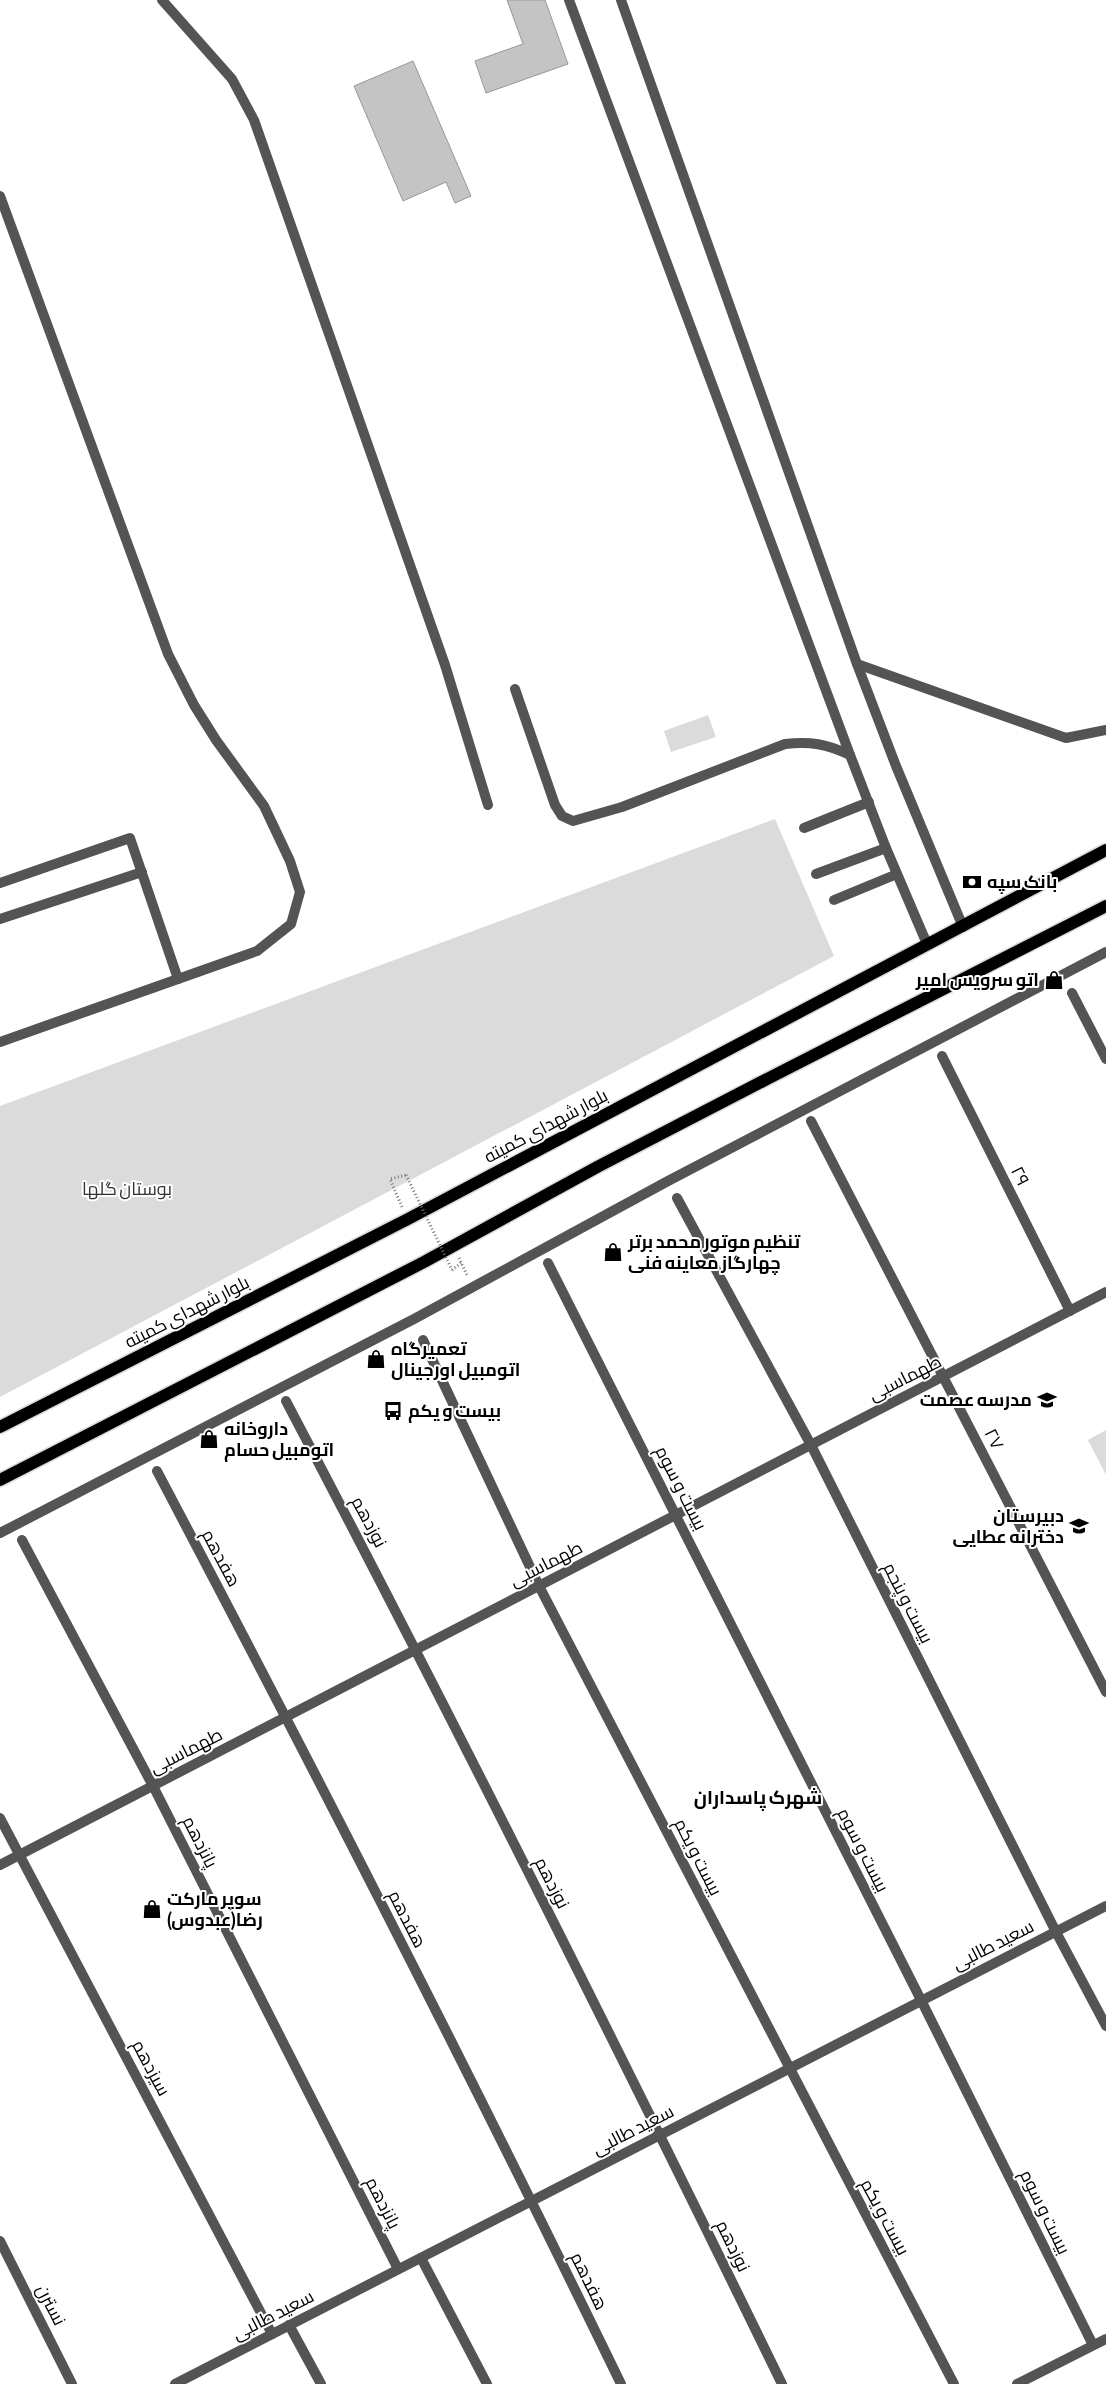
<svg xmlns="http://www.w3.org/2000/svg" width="1106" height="2384" font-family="'Asap Condensed',Cairo,sans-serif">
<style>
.green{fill:#dbdbdb}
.building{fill:#c4c4c4;stroke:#989898}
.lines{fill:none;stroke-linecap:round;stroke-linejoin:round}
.primary-casing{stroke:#dbdbdb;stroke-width:15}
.path{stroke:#767676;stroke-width:3;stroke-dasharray:1 2.5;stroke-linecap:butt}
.service{stroke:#545454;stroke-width:10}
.minor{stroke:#545454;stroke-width:10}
.tertiary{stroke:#545454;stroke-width:10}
.primary{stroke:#000;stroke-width:12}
.path-bridge{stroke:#767676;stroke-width:3;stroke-dasharray:1 2.5;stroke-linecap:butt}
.labels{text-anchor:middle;stroke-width:4;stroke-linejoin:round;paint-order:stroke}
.poi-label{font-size:18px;font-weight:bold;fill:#000;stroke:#fff;text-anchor:start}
.street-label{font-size:18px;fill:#000;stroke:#fff}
.park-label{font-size:18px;fill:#323232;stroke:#fff}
.neighbourhood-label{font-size:19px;font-weight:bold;fill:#000;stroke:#fff}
</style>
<rect width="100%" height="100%" fill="#fff"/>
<g class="green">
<polygon points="708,715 716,737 671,752 664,731"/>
<polygon points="775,819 834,956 0,1397 0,1106"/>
<polygon points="1106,1430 1106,1475 1088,1440"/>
</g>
<g class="building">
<polygon points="507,0 545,0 568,64 486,93 475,61 523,44"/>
<polygon points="413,61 471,196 455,203 446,182 403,201 354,86"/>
</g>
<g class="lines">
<g class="primary-casing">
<g id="primary">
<polyline points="0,1427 408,1219 1106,850"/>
<polyline points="0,1480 424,1262 599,1166 769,1078 1106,906"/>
</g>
</g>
<g class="path">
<polyline points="402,1207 390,1179 406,1175"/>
<polyline points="459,1258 467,1275"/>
<polyline points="452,1270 461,1263"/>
</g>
<g class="service">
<polyline points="162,0 232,79 254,120 445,665 488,805"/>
<polyline points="569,0 850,755 886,848 927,944"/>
<polyline points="621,0 857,664 896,766 963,927"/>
<polyline points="0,196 168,654 194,705 216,740 264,806 290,861 300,892 291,924 257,951 0,1042"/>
<polyline points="857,664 1066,738 1106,730"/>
<path d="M515,689L555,805L562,816L573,821L622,807L785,744C810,741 827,744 850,755"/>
<polyline points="804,828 869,802"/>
<polyline points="816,874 886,848"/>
<polyline points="0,883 130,838 178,979"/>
<polyline points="834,900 897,874"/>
<polyline points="0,919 142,872"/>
</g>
<g class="minor">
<polyline points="1072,993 1106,1059"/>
<polyline points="942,1056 1070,1311"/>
<polyline points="811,1121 1106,1692"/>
<polyline points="677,1198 811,1445 1056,1932 1106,2026"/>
<polyline points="548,1263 921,2000 1093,2345"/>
<polyline points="423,1340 539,1586 954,2384"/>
<path d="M286,1401C457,1726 621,2054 782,2384"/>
<path d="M157,1471C316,1773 472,2077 621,2384"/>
<polyline points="22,1540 153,1786 398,2269"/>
<polyline points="0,1818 272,2334"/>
<polyline points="0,2241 72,2384"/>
<polyline points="421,2258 487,2384"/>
<polyline points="289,2325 321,2384"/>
<polyline points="1017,2384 1106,2339"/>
</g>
<g class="tertiary">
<polyline points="0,1533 414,1319 668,1181 1106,952"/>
<polyline points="0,1865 1106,1292"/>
<polyline points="175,2384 1106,1906"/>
</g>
<use href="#primary" class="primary"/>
<polyline class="path-bridge" points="406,1175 452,1270"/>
</g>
<defs>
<g id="bank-bare" transform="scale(1.5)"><path d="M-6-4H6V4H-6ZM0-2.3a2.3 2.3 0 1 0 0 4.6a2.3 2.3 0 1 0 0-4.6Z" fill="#000" stroke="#fff" stroke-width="2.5" paint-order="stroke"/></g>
<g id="shop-bare" transform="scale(1.5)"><path d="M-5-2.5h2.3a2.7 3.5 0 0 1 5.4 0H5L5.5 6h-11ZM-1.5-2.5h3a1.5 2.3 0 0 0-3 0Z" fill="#000" stroke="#fff" stroke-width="2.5" paint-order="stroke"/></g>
<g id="school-bare" transform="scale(1.5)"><path d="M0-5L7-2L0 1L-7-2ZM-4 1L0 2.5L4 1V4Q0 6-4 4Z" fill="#000" stroke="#fff" stroke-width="2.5" paint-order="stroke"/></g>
<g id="bus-bare" transform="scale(1.5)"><path d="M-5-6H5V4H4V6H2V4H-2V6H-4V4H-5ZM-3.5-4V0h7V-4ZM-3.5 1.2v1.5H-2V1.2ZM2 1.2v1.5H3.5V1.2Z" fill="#000" stroke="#fff" stroke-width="2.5" paint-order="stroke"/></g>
</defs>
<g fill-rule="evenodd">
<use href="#bank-bare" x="972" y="882"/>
<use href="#shop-bare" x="1054" y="980"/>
<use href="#shop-bare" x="613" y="1252"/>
<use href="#shop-bare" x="376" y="1359"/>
<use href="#school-bare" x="1047" y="1400"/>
<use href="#bus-bare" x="393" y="1411"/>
<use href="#shop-bare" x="209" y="1439"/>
<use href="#school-bare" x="1079" y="1526"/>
<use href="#shop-bare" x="152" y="1909"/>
</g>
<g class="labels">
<g class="poi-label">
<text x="987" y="888">بانک سپه</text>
<text x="1039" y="986" text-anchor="end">اتو سرویس امیر</text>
<text x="628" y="1248">تنظیم موتور محمد برتر<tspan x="628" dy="21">چهارگاز معاینه فنی</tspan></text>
<text x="391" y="1355">تعمیرگاه<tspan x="391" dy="21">اتومبیل اورجینال</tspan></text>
<text x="1032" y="1406" text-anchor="end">مدرسه عصمت</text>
<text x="408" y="1417">بیست و یکم</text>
<text x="224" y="1435">داروخانه<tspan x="224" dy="21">اتومبیل حسام</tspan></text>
<text x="1064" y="1522" text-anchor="end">دبیرستان<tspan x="1064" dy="21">دخترانه عطایی</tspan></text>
<text x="167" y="1905">سوپر مارکت<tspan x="167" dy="21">رضا(عبدوس)</tspan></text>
</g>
<g class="street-label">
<text transform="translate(546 1126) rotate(-28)" y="6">بلوار شهدای کمیته</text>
<text transform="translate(1020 1176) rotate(63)" y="6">۲۹</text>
<text transform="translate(187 1312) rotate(-27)" y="6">بلوار شهدای کمیته</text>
<text transform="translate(905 1378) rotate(-27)" y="6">طهماسبی</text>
<text transform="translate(994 1439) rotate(63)" y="6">۲۷</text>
<text transform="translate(681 1488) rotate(63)" y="6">بیست و سوم</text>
<text transform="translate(369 1522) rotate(62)" y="6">نوزدهم</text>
<text transform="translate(221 1558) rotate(62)" y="6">هفدهم</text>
<text transform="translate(546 1564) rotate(-27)" y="6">طهماسبی</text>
<text transform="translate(908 1603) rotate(63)" y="6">بیست و پنجم</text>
<text transform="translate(186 1751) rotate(-27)" y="6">طهماسبی</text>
<text transform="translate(200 1842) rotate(63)" y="6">پانزدهم</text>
<text transform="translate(863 1850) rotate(63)" y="6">بیست و سوم</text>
<text transform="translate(698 1857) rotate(63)" y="6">بیست و یکم</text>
<text transform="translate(552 1883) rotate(63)" y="6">نوزدهم</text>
<text transform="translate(407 1919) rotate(63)" y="6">هفدهم</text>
<text transform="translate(993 1945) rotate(-27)" y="6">سعید طالبی</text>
<text transform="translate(151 2068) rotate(62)" y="6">سیزدهم</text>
<text transform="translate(633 2130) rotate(-27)" y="6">سعید طالبی</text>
<text transform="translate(383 2203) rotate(63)" y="6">پانزدهم</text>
<text transform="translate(1045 2212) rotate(64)" y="6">بیست و سوم</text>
<text transform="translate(885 2217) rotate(62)" y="6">بیست و یکم</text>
<text transform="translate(733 2246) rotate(64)" y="6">نوزدهم</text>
<text transform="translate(589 2281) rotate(64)" y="6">هفدهم</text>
<text transform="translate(51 2305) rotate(63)" y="6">نسترن</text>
<text transform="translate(273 2315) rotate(-27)" y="6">سعید طالبی</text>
</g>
<g class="park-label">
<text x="127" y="1195">بوستان گلها</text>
</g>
<g class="neighbourhood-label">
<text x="758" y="1804">شهرک پاسداران</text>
</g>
</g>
</svg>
